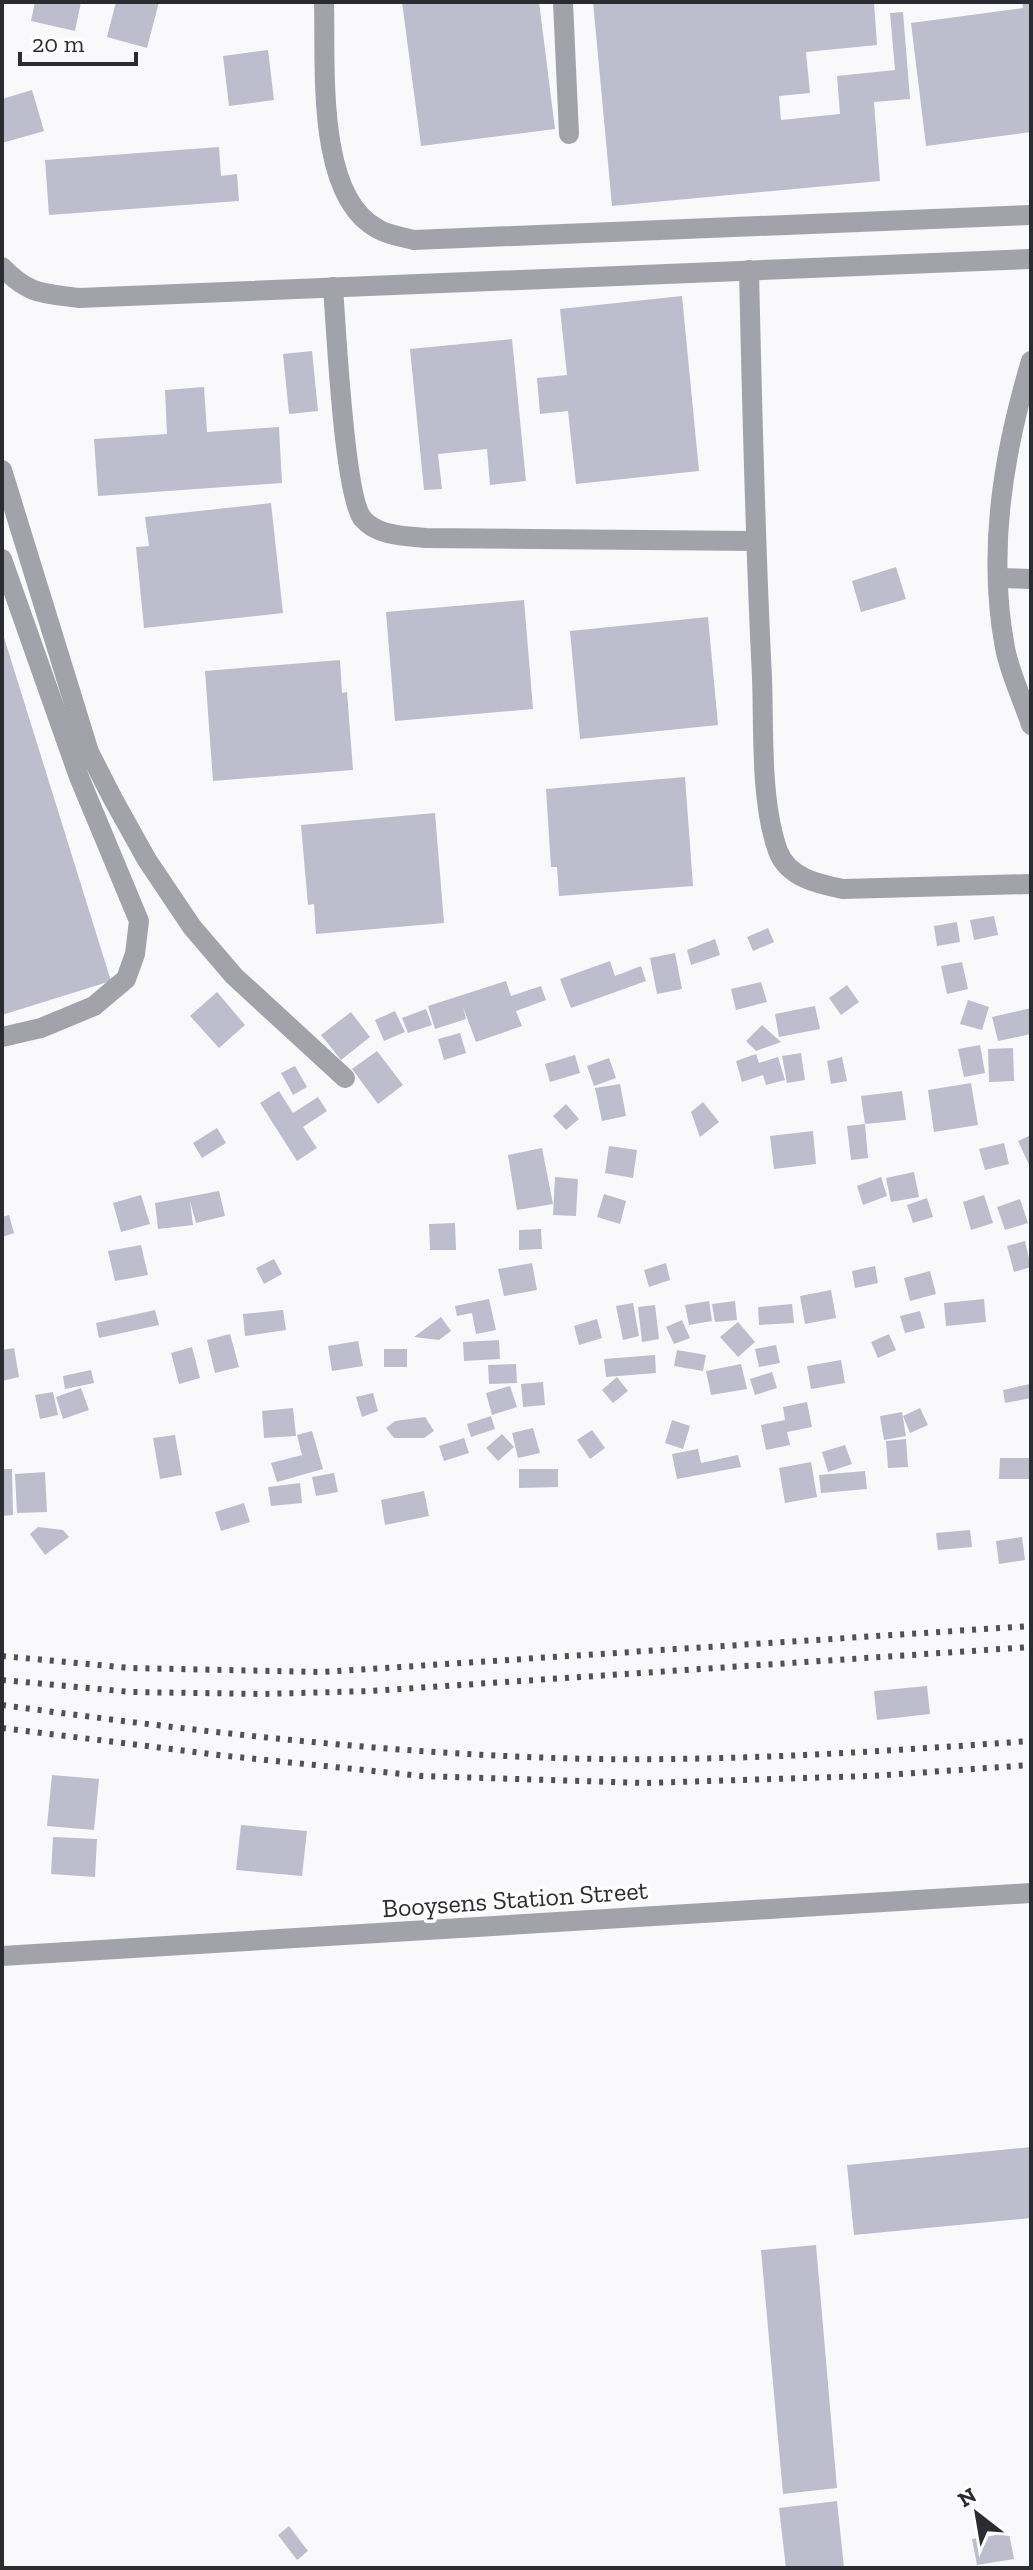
<svg xmlns="http://www.w3.org/2000/svg" width="1033" height="2570" font-family="'Zilla Slab',serif">
<style>
.building{fill:#bdbdce}
.lines{fill:none;stroke-linecap:round;stroke-linejoin:round}
.service{stroke:#a2a2aa;stroke-width:20}
.minor{stroke:#a2a2aa;stroke-width:20}
.rail{stroke:#505057;stroke-width:6;stroke-dasharray:4 8;stroke-linecap:butt}
.labels{text-anchor:middle;stroke-width:7;stroke-linejoin:round;paint-order:stroke}
.street-label{font-size:26px;fill:#2b2b32;stroke:#fff}
</style>
<rect width="100%" height="100%" fill="#f9f9fc"/>
<g class="building">
<polygon points="35,2 81,2 75,31 31,21"/>
<polygon points="116,2 159,2 147,48 107,37"/>
<polygon points="402,2 539,2 555,129 421,146"/>
<polygon points="593,2 874,2 877,45 806,52 810,93 779,96 781,120 840,114 837,76 895,70 890,13 903,12 910,99 874,102 880,181 612,206"/>
<polygon points="1022,2 1031,2 1031,132 926,146 911,23 1023,8"/>
<polygon points="268,50 274,100 229,106 223,56"/>
<polygon points="32,90 44,131 2,143 2,99"/>
<polygon points="219,147 221,176 237,174 239,201 49,215 45,160"/>
<polygon points="682,296 699,471 576,484 568,411 540,414 537,378 567,375 560,309"/>
<polygon points="512,339 526,481 490,485 487,449 438,454 442,489 424,490 410,349"/>
<polygon points="312,351 318,411 289,414 283,354"/>
<polygon points="204,387 207,432 279,427 282,483 98,496 94,439 167,434 165,390"/>
<polygon points="271,503 283,613 144,628 136,547 149,546 145,517"/>
<polygon points="896,567 906,599 861,612 852,581"/>
<polygon points="524,600 533,709 395,721 386,612"/>
<polygon points="708,617 718,725 580,739 570,631"/>
<polygon points="2,631 111,981 2,1015"/>
<polygon points="340,660 342,693 347,692 353,770 213,781 205,671"/>
<polygon points="685,777 693,886 559,896 557,867 551,867 546,789"/>
<polygon points="435,813 444,923 316,934 314,904 308,905 301,825"/>
<polygon points="994,916 998,935 974,940 970,920"/>
<polygon points="957,922 960,942 937,946 934,926"/>
<polygon points="768,928 774,942 753,951 747,937"/>
<polygon points="715,939 720,955 691,965 687,950"/>
<polygon points="675,953 682,989 657,994 650,958"/>
<polygon points="610,961 615,976 641,966 646,981 571,1008 560,979"/>
<polygon points="962,962 968,989 947,994 941,966"/>
<polygon points="506,981 511,996 541,986 546,1000 516,1011 522,1026 476,1042 463,1007 466,1019 435,1029 428,1006"/>
<polygon points="761,982 767,1002 736,1010 731,989"/>
<polygon points="847,985 859,1002 841,1015 829,998"/>
<polygon points="217,992 245,1025 219,1048 190,1016"/>
<polygon points="968,1000 989,1007 982,1030 960,1024"/>
<polygon points="815,1006 820,1029 779,1037 775,1014"/>
<polygon points="1031,1008 1031,1034 998,1041 992,1017"/>
<polygon points="426,1009 432,1025 408,1033 402,1018"/>
<polygon points="395,1011 405,1032 384,1041 375,1020"/>
<polygon points="351,1012 370,1037 341,1060 321,1035"/>
<polygon points="762,1025 781,1042 756,1051 746,1041"/>
<polygon points="460,1033 466,1053 444,1060 438,1039"/>
<polygon points="980,1045 985,1073 964,1077 958,1049"/>
<polygon points="1013,1048 1014,1081 989,1082 988,1049"/>
<polygon points="377,1051 403,1085 378,1104 352,1069"/>
<polygon points="801,1053 805,1080 787,1083 782,1056"/>
<polygon points="756,1054 759,1063 778,1057 785,1080 766,1085 763,1075 742,1082 736,1061"/>
<polygon points="575,1055 580,1073 550,1082 545,1064"/>
<polygon points="842,1057 847,1081 831,1084 827,1061"/>
<polygon points="609,1058 616,1078 594,1086 587,1066"/>
<polygon points="295,1066 307,1087 293,1095 281,1073"/>
<polygon points="971,1083 978,1125 934,1132 928,1090"/>
<polygon points="620,1084 626,1116 602,1121 595,1088"/>
<polygon points="279,1091 293,1113 318,1097 327,1111 303,1127 317,1148 297,1161 260,1103"/>
<polygon points="902,1091 906,1120 865,1124 861,1096"/>
<polygon points="703,1102 719,1122 700,1137 691,1112"/>
<polygon points="566,1104 579,1119 566,1130 553,1116"/>
<polygon points="865,1124 868,1158 851,1160 847,1126"/>
<polygon points="217,1128 226,1143 202,1158 193,1143"/>
<polygon points="813,1131 816,1164 774,1169 770,1136"/>
<polygon points="1031,1135 1031,1169 1018,1141"/>
<polygon points="1004,1143 1009,1164 985,1170 979,1149"/>
<polygon points="609,1146 637,1150 633,1178 605,1173"/>
<polygon points="542,1148 553,1204 517,1210 508,1155"/>
<polygon points="914,1172 919,1197 891,1202 886,1178"/>
<polygon points="555,1177 578,1179 576,1216 553,1215"/>
<polygon points="881,1177 887,1196 863,1205 857,1186"/>
<polygon points="219,1191 225,1216 196,1223 190,1201 193,1225 158,1229 155,1203"/>
<polygon points="604,1194 626,1201 620,1224 597,1217"/>
<polygon points="141,1195 150,1224 121,1232 113,1203"/>
<polygon points="984,1195 993,1223 971,1230 963,1202"/>
<polygon points="927,1198 933,1217 913,1223 907,1205"/>
<polygon points="1020,1199 1028,1223 1005,1230 997,1207"/>
<polygon points="9,1215 14,1233 2,1237 2,1217"/>
<polygon points="455,1223 456,1250 430,1250 429,1224"/>
<polygon points="541,1229 542,1249 519,1250 519,1230"/>
<polygon points="1025,1241 1031,1267 1014,1272 1007,1246"/>
<polygon points="141,1245 148,1275 115,1281 108,1251"/>
<polygon points="274,1259 282,1274 264,1284 256,1268"/>
<polygon points="532,1263 537,1290 504,1296 498,1269"/>
<polygon points="666,1263 670,1280 649,1287 644,1270"/>
<polygon points="875,1266 878,1283 855,1288 852,1271"/>
<polygon points="930,1271 936,1294 910,1301 904,1278"/>
<polygon points="831,1290 836,1318 805,1324 800,1296"/>
<polygon points="489,1299 496,1330 476,1334 472,1313 457,1316 455,1306"/>
<polygon points="984,1299 986,1322 946,1326 944,1303"/>
<polygon points="709,1301 712,1321 689,1325 685,1305"/>
<polygon points="735,1301 737,1320 715,1322 712,1304"/>
<polygon points="633,1303 639,1336 623,1340 616,1306"/>
<polygon points="792,1304 794,1323 759,1325 758,1307"/>
<polygon points="655,1305 659,1339 642,1342 638,1307"/>
<polygon points="155,1310 159,1325 99,1338 96,1323"/>
<polygon points="283,1310 286,1330 245,1336 243,1314"/>
<polygon points="920,1311 925,1328 905,1333 900,1316"/>
<polygon points="441,1317 451,1331 439,1340 414,1337"/>
<polygon points="597,1319 602,1338 579,1345 574,1326"/>
<polygon points="682,1320 690,1338 674,1344 666,1327"/>
<polygon points="738,1322 755,1342 738,1357 720,1337"/>
<polygon points="230,1334 239,1367 215,1373 207,1340"/>
<polygon points="889,1334 896,1350 878,1358 871,1342"/>
<polygon points="499,1340 500,1359 464,1361 463,1342"/>
<polygon points="358,1341 363,1366 332,1371 328,1346"/>
<polygon points="776,1345 780,1363 759,1367 755,1349"/>
<polygon points="192,1347 200,1378 179,1384 171,1353"/>
<polygon points="14,1348 19,1377 2,1381 2,1350"/>
<rect x="384" y="1349" width="23" height="18"/>
<polygon points="677,1350 706,1355 703,1371 674,1366"/>
<polygon points="655,1355 656,1373 606,1377 604,1359"/>
<polygon points="841,1360 845,1383 811,1389 807,1366"/>
<polygon points="516,1364 517,1383 489,1384 488,1365"/>
<polygon points="741,1364 747,1389 711,1395 706,1371"/>
<polygon points="91,1370 94,1383 65,1389 63,1376"/>
<polygon points="772,1372 777,1388 755,1395 750,1379"/>
<polygon points="617,1377 628,1391 613,1403 602,1390"/>
<polygon points="543,1382 545,1405 523,1407 521,1384"/>
<polygon points="1030,1384 1031,1398 1005,1403 1003,1390"/>
<polygon points="510,1386 517,1407 492,1415 486,1393"/>
<polygon points="81,1388 89,1410 63,1419 56,1397"/>
<polygon points="53,1392 58,1415 40,1419 35,1395"/>
<polygon points="373,1393 378,1411 362,1417 356,1397"/>
<polygon points="807,1402 812,1427 787,1432 790,1445 766,1450 761,1425 785,1420 783,1407"/>
<polygon points="293,1408 296,1436 264,1438 262,1411"/>
<polygon points="920,1408 928,1425 910,1433 903,1416"/>
<polygon points="902,1412 906,1436 884,1440 880,1416"/>
<polygon points="491,1416 495,1429 471,1437 467,1424"/>
<polygon points="425,1417 434,1431 424,1438 394,1438 386,1428 395,1421"/>
<polygon points="672,1420 690,1426 683,1449 665,1443"/>
<polygon points="533,1428 540,1453 518,1458 512,1433"/>
<polygon points="592,1430 605,1448 590,1459 577,1440"/>
<polygon points="312,1431 323,1469 277,1482 271,1463 302,1455 297,1435"/>
<polygon points="502,1434 514,1447 498,1461 486,1448"/>
<polygon points="175,1435 182,1475 160,1479 153,1438"/>
<polygon points="464,1438 469,1453 444,1461 439,1446"/>
<polygon points="906,1439 908,1467 888,1468 886,1441"/>
<polygon points="845,1445 852,1464 828,1472 822,1452"/>
<polygon points="698,1449 701,1463 738,1455 741,1467 677,1479 672,1454"/>
<polygon points="1000,1458 1031,1458 1031,1479 999,1479"/>
<polygon points="811,1462 817,1497 785,1503 779,1468"/>
<polygon points="2,1469 12,1469 13,1515 2,1516"/>
<polygon points="519,1469 558,1469 558,1487 519,1488"/>
<polygon points="865,1471 867,1489 821,1493 819,1475"/>
<polygon points="45,1472 47,1512 17,1513 15,1474"/>
<polygon points="334,1473 338,1492 316,1496 312,1477"/>
<polygon points="300,1483 302,1503 271,1506 268,1487"/>
<polygon points="424,1491 429,1516 385,1525 381,1500"/>
<polygon points="244,1503 250,1522 221,1531 215,1512"/>
<polygon points="38,1527 63,1530 69,1537 45,1555 30,1534"/>
<polygon points="970,1530 972,1547 938,1550 936,1533"/>
<polygon points="1022,1537 1025,1560 999,1564 996,1541"/>
<polygon points="927,1686 930,1714 877,1720 874,1691"/>
<polygon points="52,1775 99,1779 94,1830 47,1826"/>
<polygon points="241,1825 307,1831 302,1876 236,1870"/>
<polygon points="53,1837 97,1839 95,1877 51,1874"/>
<polygon points="1031,2147 1031,2218 854,2235 847,2165"/>
<polygon points="816,2245 837,2488 783,2494 761,2250"/>
<polygon points="837,2501 844,2568 786,2568 779,2508"/>
<polygon points="289,2526 308,2551 297,2560 278,2535"/>
<polygon points="1009,2533 1014,2559 977,2565 972,2539"/>
</g>
<g class="lines">
<g class="service">
<path d="M324,2C326,63 315,197 378,229C388,235 402,237 414,240L1031,215"/>
<polyline points="563,2 569,134"/>
<path d="M2,267C29,295 42,293 79,298L1031,259"/>
<path d="M749,270C752,406 755,541 762,677C764,730 760,801 778,851C788,878 819,884 843,889L1031,884"/>
<path d="M333,287C336,325 344,498 363,519C377,536 406,536 426,538L755,541"/>
<path d="M1031,361C1003,454 987,552 1005,648C1010,674 1023,700 1031,725"/>
<polyline points="2,470 89,752 113,799 147,860 192,927 234,976 345,1078"/>
<polyline points="2,559 79,777 139,921 135,954 126,979 94,1006 41,1028 2,1037"/>
<polyline points="998,578 1031,579"/>
</g>
<polyline class="minor" points="2,1956 1031,1893"/>
<g class="rail">
<polyline points="2,1656 130,1668 323,1672 1031,1626"/>
<polyline points="2,1680 131,1692 264,1694 370,1691 1031,1647"/>
<path d="M2,1705C185,1730 370,1752 555,1758C714,1763 872,1752 1031,1741"/>
<polyline points="2,1728 227,1756 422,1776 644,1783 871,1776 1031,1765"/>
</g>
</g>
<g class="labels">
<g class="street-label">
<text transform="translate(515 1899) rotate(-4)" y="9">Booysens Station Street</text>
</g>
</g>
<rect width="1033" height="2570" fill="none" stroke="#2b2b32" stroke-width="8"/>
<g transform="translate(977 2514) rotate(329)" stroke="#ffffff" stroke-width="6" paint-order="stroke">
<path d="M0-6L14 30L0 20L-14 30Z" fill="#2b2b32"/>
<text y="-12" font-size="22" font-weight="bold" text-anchor="middle" fill="#2b2b32">N</text>
</g>
<path d="M20 52v12h116v-12" fill="none" stroke="#2b2b32" stroke-width="4"/>
<text x="32" y="52" font-size="24" fill="#2b2b32" stroke="#ffffff" stroke-width="6" paint-order="stroke">20 m</text>
</svg>
